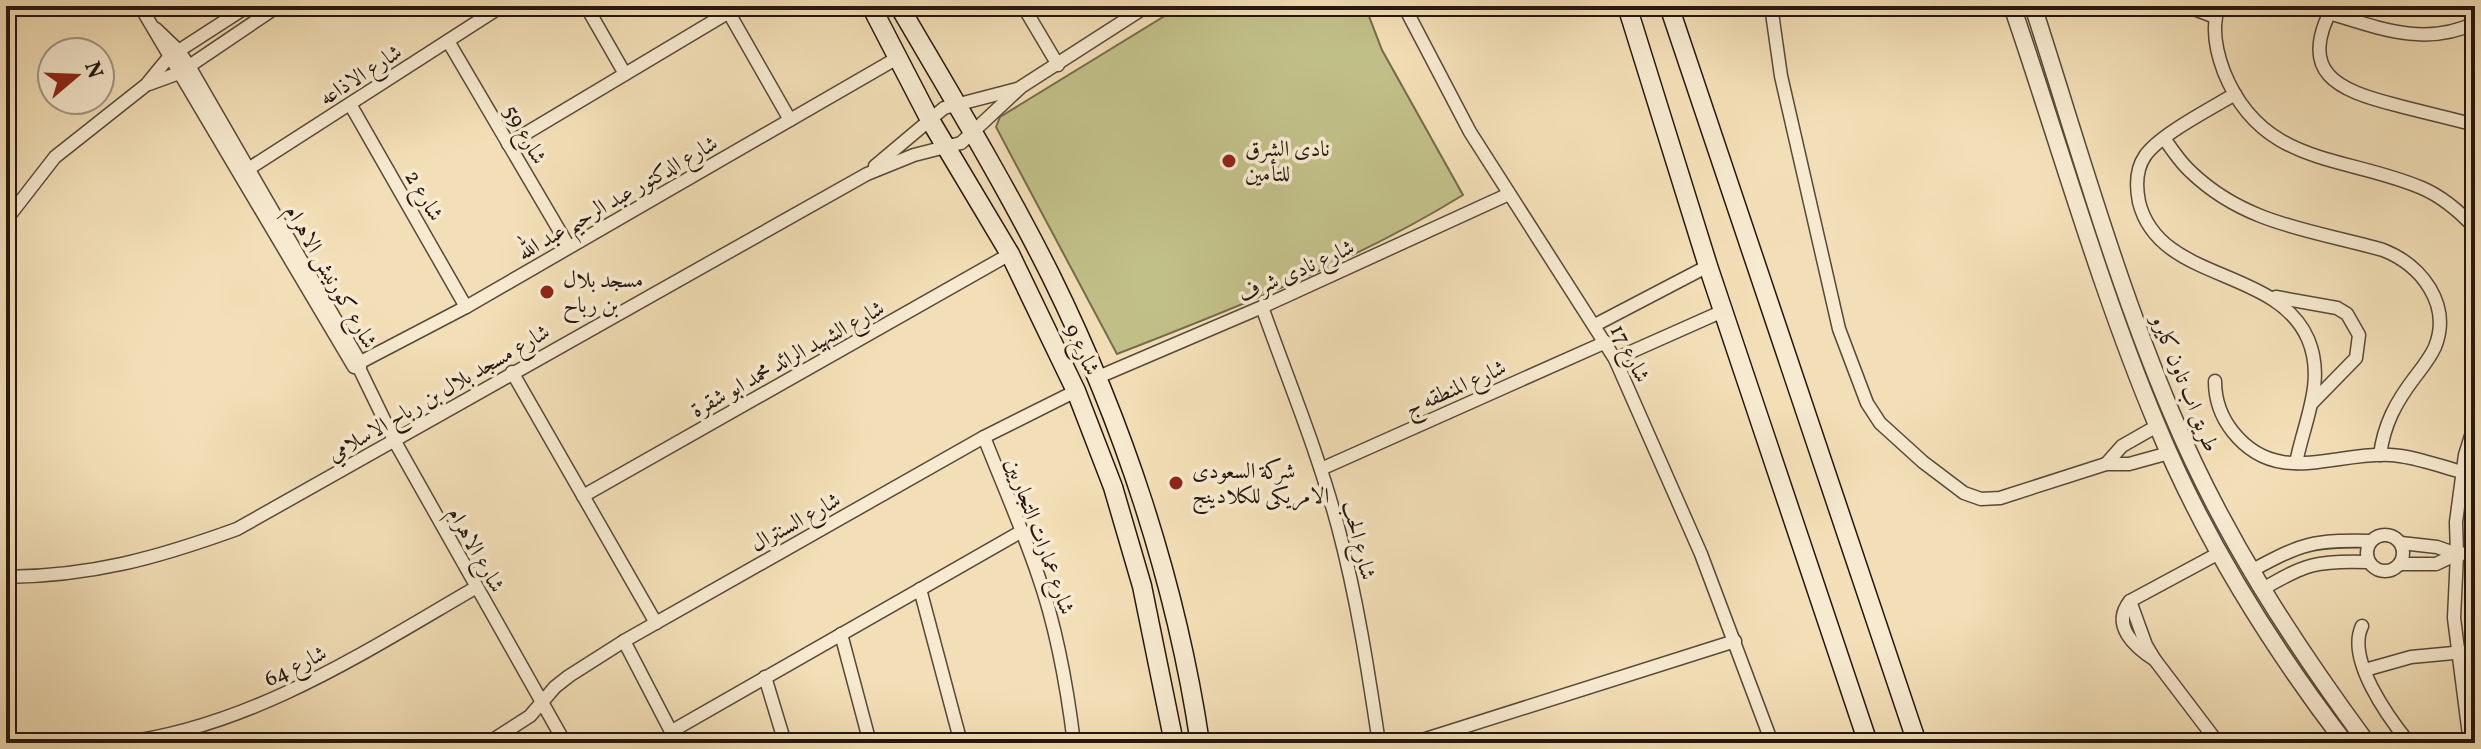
<svg xmlns="http://www.w3.org/2000/svg" width="2481" height="749" font-family="Vollkorn,Amiri,serif">
<style>
.green{fill:#c2c089;stroke:#746c4c;stroke-width:2}
.lines{fill:none;stroke-linecap:round;stroke-linejoin:round}
.minor-casing{stroke:#58493a;stroke-width:15}
.tertiary-casing{stroke:#58493a;stroke-width:19}
.secondary-casing{stroke:#251710;stroke-width:21}
.minor{stroke:#f7ead0;stroke-width:12}
.tertiary{stroke:#f7ead0;stroke-width:16}
.secondary{stroke:#f7ead0;stroke-width:18}
.poi-dot{fill:#8f2418;stroke:#f7ead0;stroke-width:3}
.labels{text-anchor:middle;stroke-width:7;stroke-linejoin:round;paint-order:stroke}
.street-label{font-size:22px;fill:#251710;stroke:#f7ead0}
.poi-label{font-size:22px;fill:#251710;stroke:#f7ead0;text-anchor:start}
</style>
<rect width="100%" height="100%" fill="#f3dfb7"/>
<filter id="stains"><feTurbulence type="fractalNoise" baseFrequency=".0025" numOctaves="4"/><feColorMatrix values="0 0 0 0 .2 0 0 0 0 .09 0 0 0 0 .02 0 0 0 .5 -.17"/></filter>
<radialGradient id="worn" r=".72"><stop offset=".6" stop-color="#630" stop-opacity="0"/><stop offset="1" stop-color="#630" stop-opacity=".3"/></radialGradient>
<path class="green" d="M1181,6H1365L1382,50L1463,195C1356,261 1235,308 1117,354L996,127L1000,117Z"/>
<g class="lines">
<g class="minor-casing">
<g id="minor">
<polyline points="140,6 354,367"/>
<polyline points="586,6 625,74"/>
<polyline points="725,6 790,120"/>
<polyline points="1023,6 1058,65"/>
<polyline points="1404,6 1470,132 1615,359 1701,554 1772,743"/>
<polyline points="1771,6 1781,76 1839,329 1867,403 1880,423 1923,462 1964,493 1981,499 2000,498 2106,464 2129,464 2169,453"/>
<polyline points="2186,6 2215,17"/>
<path d="M2219,6C2211,27 2216,51 2224,72C2262,167 2345,155 2422,188C2443,197 2460,212 2475,228"/>
<path d="M2321,6L2329,13C2379,28 2425,47 2475,23"/>
<path d="M2333,6C2297,73 2337,90 2396,105C2422,112 2449,118 2475,125"/>
<polyline points="156,29 179,51 189,66 360,362 360,370 394,440 565,743"/>
<polyline points="448,41 569,247"/>
<polyline points="149,84 179,73 278,6"/>
<path d="M2235,94C2212,108 2159,135 2145,156C2136,169 2136,187 2139,202C2159,283 2276,266 2308,339C2326,381 2304,421 2296,463"/>
<polyline points="350,104 466,307"/>
<path d="M2164,138C2172,150 2180,162 2191,172C2246,225 2313,230 2383,250C2421,265 2452,304 2435,347C2430,358 2422,368 2415,377C2396,402 2384,424 2380,455"/>
<polyline points="508,144 729,12"/>
<polyline points="875,166 944,108 1017,89"/>
<polyline points="242,173 502,6"/>
<polyline points="6,220 55,157 146,85 169,57 248,6"/>
<polyline points="2276,297 2337,308 2347,314 2359,335 2356,358 2312,403"/>
<path d="M1262,307C1288,380 1318,452 1338,527C1357,598 1368,670 1379,743"/>
<polyline points="1595,325 1708,266"/>
<polyline points="1615,359 1723,311"/>
<polyline points="355,365 466,307 899,57"/>
<polyline points="512,372 656,623"/>
<polyline points="1096,378 1262,307 1509,194"/>
<path d="M2215,381C2215,400 2221,417 2233,432C2277,487 2333,452 2390,455C2414,456 2439,466 2462,472"/>
<path d="M984,437C1002,483 1022,528 1038,575C1057,629 1067,686 1074,743"/>
<polyline points="2106,464 2122,446 2157,426"/>
<polyline points="1321,469 1606,342"/>
<polyline points="583,496 1010,254"/>
<circle cx="2385" cy="553" r="18"/>
<polyline points="2401,543 2437,547 2457,554 2475,553"/>
<polyline points="2400,564 2436,564 2457,554"/>
<path d="M2251,571C2302,543 2313,540 2371,541"/>
<path d="M6,577C92,576 157,558 237,529L867,174L914,155L961,143L1021,87L1147,6"/>
<polyline points="920,589 961,743"/>
<path d="M2261,590C2305,564 2317,560 2369,562"/>
<polyline points="2130,601 2146,645 2155,660 2218,743"/>
<path d="M2362,626C2346,659 2388,717 2409,743"/>
<polyline points="841,634 870,743"/>
<polyline points="624,641 677,743"/>
<path d="M2155,660C2136,648 2110,626 2130,601L2221,552"/>
<polyline points="2365,670 2411,657 2475,651"/>
<polyline points="765,677 785,743"/>
<polyline points="672,731 1022,531"/>
<path d="M120,743C251,727 363,653 475,588"/>
<polyline points="488,743 530,716 555,687 569,676 624,641 984,437 1076,391"/>
<polyline points="1413,743 1735,641"/>
<polyline points="2470,743 2454,618 2457,554 2456,522 2465,455 2475,423"/>
</g>
</g>
<g class="tertiary-casing">
<g id="tertiary">
<path d="M2012,6C2060,146 2100,289 2157,425C2204,539 2271,646 2345,743"/>
<path d="M2033,6C2077,142 2116,282 2172,414C2222,533 2291,640 2367,743"/>
</g>
</g>
<g class="secondary-casing">
<g id="secondary">
<polyline points="871,6 930,120 1010,254 1076,391 1113,487 1142,586 1174,743"/>
<path d="M899,6C951,95 1005,184 1051,276C1123,422 1176,582 1200,743"/>
<polyline points="1627,6 1708,266 1868,743"/>
<polyline points="1669,6 1917,743"/>
</g>
</g>
<use href="#minor" class="minor"/>
<use href="#tertiary" class="tertiary"/>
<use href="#secondary" class="secondary"/>
</g>
<g class="poi-dot">
<circle cx="1229" cy="161" r="8"/>
<circle cx="547" cy="292" r="8"/>
<circle cx="1176" cy="483" r="8"/>
</g>
<g class="labels">
<g class="street-label">
<text transform="translate(360 74) rotate(-33)" y="8">شارع الاذاعه</text>
<text transform="translate(526 134) rotate(60)" y="8">شارع 59</text>
<text transform="translate(425 195) rotate(60)" y="8">شارع 2</text>
<text transform="translate(617 197) rotate(-30)" y="8">شارع الدكتور عبد الرحيم عبد الله</text>
<text transform="translate(1296 270) rotate(-24)" y="8">شارع نادى شرف</text>
<text transform="translate(332 276) rotate(60)" y="8">شارع كورنيش الاهرام</text>
<text transform="translate(1083 349) rotate(65)" y="8">شارع 9</text>
<text transform="translate(1631 353) rotate(63)" y="8">شارع 17</text>
<text transform="translate(787 358) rotate(-29)" y="8">شارع الشهيد الرائد محمد ابو شقرة</text>
<text transform="translate(2186 383) rotate(68)" y="8">طريق اب تاون كايرو</text>
<text transform="translate(1455 387) rotate(-24)" y="8">شارع المنطقه ج</text>
<text transform="translate(438 392) rotate(-30)" y="8">شارع مسجد بلال بن رباح الاسلامي</text>
<text transform="translate(795 521) rotate(-29)" y="8">شارع السنترال</text>
<text transform="translate(1041 536) rotate(70)" y="8">شارع عمارات التجاريين</text>
<text transform="translate(1360 540) rotate(76)" y="8">شارع الحب</text>
<text transform="translate(477 549) rotate(61)" y="8">شارع الاهرام</text>
<text transform="translate(295 665) rotate(-26)" y="8">شارع 64</text>
</g>
<g class="poi-label">
<text x="1245" y="156">نادى الشرق<tspan x="1245" dy="25">للتأمين</tspan></text>
<text x="563" y="287">مسجد بلال<tspan x="563" dy="25">بن رباح</tspan></text>
<text x="1192" y="478">شركة السعودى<tspan x="1192" dy="25">الامريكى للكلادينج</tspan></text>
</g>
</g>
<rect width="2481" height="749" fill="none" stroke="#f3dfb7" stroke-width="32"/>
<rect x="8" y="8" width="2465" height="733" fill="none" stroke="#251710" stroke-width="4"/>
<rect x="16" y="16" width="2449" height="717" fill="none" stroke="#251710" stroke-width="2"/>
<g transform="translate(76 76) rotate(71)"><circle r="38" fill="#f7ead0" stroke="#a39683" stroke-width="2"/>
<path d="M0-6L14 30L0 20L-14 30Z" fill="#8f2418"/>
<text y="-12" font-size="22" font-weight="bold" text-anchor="middle" fill="#251710">N</text>
</g>
<rect width="100%" height="100%" filter="url(#stains)"/>
<rect width="100%" height="100%" fill="url(#worn)"/>
</svg>
